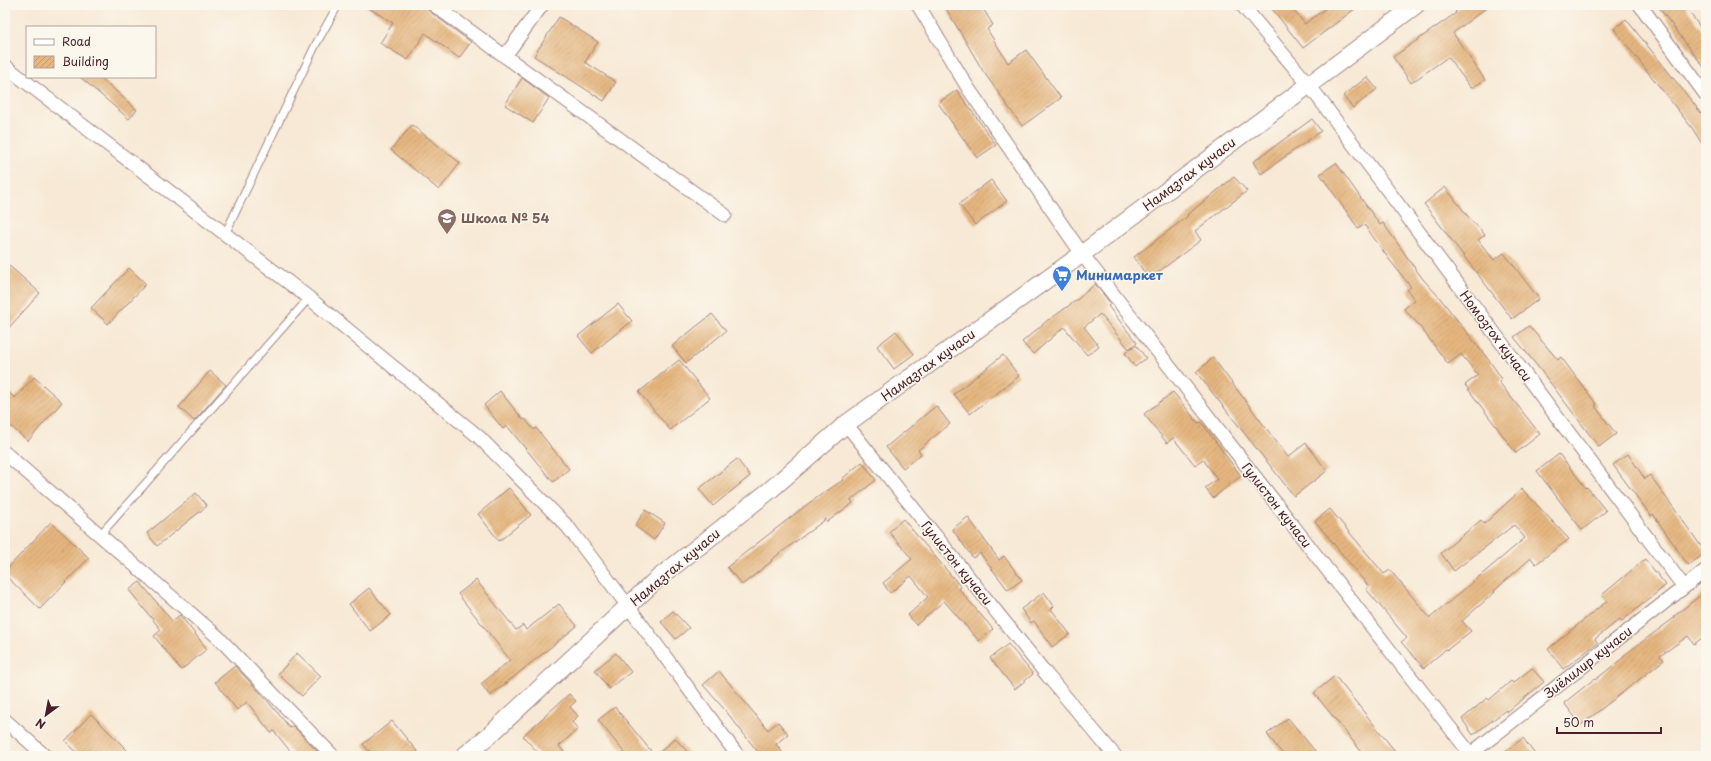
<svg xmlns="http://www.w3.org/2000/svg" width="1711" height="761" font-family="'Playpen Sans',sans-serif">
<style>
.building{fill:url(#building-hatch)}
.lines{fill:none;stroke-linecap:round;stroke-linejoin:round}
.service-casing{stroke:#a08480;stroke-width:9}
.minor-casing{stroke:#a08480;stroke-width:15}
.tertiary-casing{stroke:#a08480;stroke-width:19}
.service{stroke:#fff;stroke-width:7}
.minor{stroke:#fff;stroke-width:13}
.tertiary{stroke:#fff;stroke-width:17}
.labels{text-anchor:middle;stroke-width:3;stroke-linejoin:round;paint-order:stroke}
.street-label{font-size:13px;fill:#4a1f2b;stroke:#fbf7ec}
.education-label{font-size:13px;font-weight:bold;fill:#785e54;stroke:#fbf7ec;text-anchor:start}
.shop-label{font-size:13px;font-weight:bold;fill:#366cbe;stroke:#fbf7ec;text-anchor:start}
</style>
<defs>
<pattern id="building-hatch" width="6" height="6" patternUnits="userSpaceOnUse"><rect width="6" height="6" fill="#e5b67f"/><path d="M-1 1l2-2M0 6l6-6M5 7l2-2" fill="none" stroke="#c69c6e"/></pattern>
</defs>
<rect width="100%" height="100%" fill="#fbf7ec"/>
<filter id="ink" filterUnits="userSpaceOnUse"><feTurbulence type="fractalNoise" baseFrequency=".025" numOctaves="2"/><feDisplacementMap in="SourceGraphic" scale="8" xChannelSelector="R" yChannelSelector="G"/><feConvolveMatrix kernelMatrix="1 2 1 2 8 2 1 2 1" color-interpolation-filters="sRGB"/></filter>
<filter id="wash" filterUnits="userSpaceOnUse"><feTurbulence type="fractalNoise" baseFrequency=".012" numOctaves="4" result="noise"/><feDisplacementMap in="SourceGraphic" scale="16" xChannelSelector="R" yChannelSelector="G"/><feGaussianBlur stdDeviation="0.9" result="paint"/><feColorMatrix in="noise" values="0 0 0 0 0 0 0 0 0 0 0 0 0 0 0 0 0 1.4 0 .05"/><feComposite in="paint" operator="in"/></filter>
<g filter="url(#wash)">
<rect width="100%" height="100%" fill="#f7e9d5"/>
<g id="blocks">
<g class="building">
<polygon points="364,5 424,5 429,11 471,42 459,58 425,33 408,60 380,43 393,23"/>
<polygon points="944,5 981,5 993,25 987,29 1008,63 1026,50 1061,98 1022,126 983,71"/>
<polygon points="1269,5 1289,5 1305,24 1330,5 1360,5 1303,48"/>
<polygon points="1464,5 1490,5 1453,33 1485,80 1471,88 1448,57 1411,83 1393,57 1456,13 1455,12"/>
<polygon points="1657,5 1684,5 1706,35 1706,70"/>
<polygon points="559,17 598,42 585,62 616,82 604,101 534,56"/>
<polygon points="1626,19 1706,119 1706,150 1692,128 1614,29"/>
<polygon points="80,77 100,77 137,110 129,119"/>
<polygon points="1367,77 1377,89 1353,108 1343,96"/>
<polygon points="522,78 549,98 533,123 505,105"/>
<polygon points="957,90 996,145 977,158 938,103"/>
<polygon points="1312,119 1321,131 1261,174 1253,162"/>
<polygon points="412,125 460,163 439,190 391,150"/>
<polygon points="1336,163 1380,225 1383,223 1422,278 1439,297 1491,363 1502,379 1499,382 1540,434 1516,453 1465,385 1478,375 1461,354 1448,364 1418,324 1404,309 1415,300 1407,290 1411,287 1388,258 1364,224 1358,228 1320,174"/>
<polygon points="1234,177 1247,191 1195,231 1201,240 1149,279 1134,257 1188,216 1187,215"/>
<polygon points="991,180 1007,201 975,225 959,204"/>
<polygon points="1445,187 1474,224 1475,223 1485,235 1478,240 1494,260 1504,253 1539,299 1512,319 1424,204"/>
<polygon points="5,262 40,293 5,332"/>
<polygon points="129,268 146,284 108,324 91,308"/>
<polygon points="1095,284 1111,304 1108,306 1137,343 1129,349 1100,314 1084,327 1099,346 1087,355 1064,327 1033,354 1022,342 1049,319 1049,320 1078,299"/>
<polygon points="618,304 632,321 592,353 578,336"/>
<polygon points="712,314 726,331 686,363 672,346"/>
<polygon points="1529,326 1558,360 1561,357 1597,405 1595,406 1616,434 1599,447 1542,372 1514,337"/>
<polygon points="896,331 914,354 894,369 877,346"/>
<polygon points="1136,345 1146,358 1135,367 1125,353"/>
<polygon points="1003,355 1019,376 970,414 954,394"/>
<polygon points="1213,358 1288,457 1306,443 1327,471 1294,496 1196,372"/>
<polygon points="679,360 710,398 670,430 639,392"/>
<polygon points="210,371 226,385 194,421 179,407"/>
<polygon points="34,377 62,402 28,441 5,421 5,389 15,398"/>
<polygon points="500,391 523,420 525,419 534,430 536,428 569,469 553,482 507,426 503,429 484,405"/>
<polygon points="1173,392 1198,423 1201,422 1241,476 1213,498 1205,488 1217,479 1203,459 1195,465 1173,438 1167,443 1144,414"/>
<polygon points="936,406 950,424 918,450 921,454 903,468 886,447"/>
<polygon points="1559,454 1586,488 1587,487 1606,511 1582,530 1537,471"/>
<polygon points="1628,454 1645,479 1650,475 1706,553 1688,565 1653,514 1651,516 1613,465"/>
<polygon points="737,459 750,476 713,506 699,489"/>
<polygon points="862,462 876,480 851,500 853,503 827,522 826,519 771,560 772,561 742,585 727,567 809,503 843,480 842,479"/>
<polygon points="509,488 531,515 499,541 478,514"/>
<polygon points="1522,489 1569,539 1536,564 1531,558 1494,591 1495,592 1462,621 1471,631 1447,650 1446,649 1424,668 1401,642 1407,638 1366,589 1369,587 1315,521 1330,509 1384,574 1390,570 1430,618 1525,538 1514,525 1454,571 1441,553 1481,520 1484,524"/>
<polygon points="196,493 207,506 157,546 147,533"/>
<polygon points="645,510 665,523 654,540 635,526"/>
<polygon points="968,517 999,560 1004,556 1022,580 1008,590 980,553 973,558 952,529"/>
<polygon points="903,519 961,587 959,589 993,629 979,641 944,601 916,625 908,615 928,597 911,576 890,593 883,583 912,559 889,532"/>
<polygon points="51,522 89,558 40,609 5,575 5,571"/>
<polygon points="1645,559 1666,585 1622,621 1620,619 1595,639 1598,643 1563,669 1548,649 1607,601 1602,595"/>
<polygon points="476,580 516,630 523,625 526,630 559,604 577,626 490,696 481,684 510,660 458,594"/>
<polygon points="140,582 172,621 180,615 207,649 181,670 154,636 161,630 129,590"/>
<polygon points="369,588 391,615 370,631 349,604"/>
<polygon points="1706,591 1706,635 1694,644 1688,636 1660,656 1664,660 1581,725 1564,703 1594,679 1595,680 1624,657 1623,656 1674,618 1673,617"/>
<polygon points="1044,592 1054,606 1051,609 1070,634 1052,647 1034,621 1031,623 1021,609"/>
<polygon points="673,611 689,628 676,639 661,622"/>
<polygon points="1008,644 1033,674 1015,689 990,658"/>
<polygon points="297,653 321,676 302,696 278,674"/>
<polygon points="616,653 631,672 609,689 595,670"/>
<polygon points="235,666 266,699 290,728 293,726 322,756 294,756 274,731 271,733 247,702 237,710 215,682"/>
<polygon points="1532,668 1544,682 1507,712 1506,710 1473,735 1462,719 1487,698 1489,700 1511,681 1513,683"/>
<polygon points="719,671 768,730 778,722 788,734 776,744 785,756 761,756 725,710 703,685"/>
<polygon points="1335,676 1399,756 1365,756 1314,693"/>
<polygon points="569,694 576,701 570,707 578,716 572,722 578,729 559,746 567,756 541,756 523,736"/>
<polygon points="615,707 655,756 627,756 598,720"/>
<polygon points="91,714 133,756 81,756 65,741"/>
<polygon points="1288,718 1319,756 1284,756 1267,734"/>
<polygon points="392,721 421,756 373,756 363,744"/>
<polygon points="675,738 691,756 656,756"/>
<polygon points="1523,738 1536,756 1500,756"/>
</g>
</g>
</g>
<g filter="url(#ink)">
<use href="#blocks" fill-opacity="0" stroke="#a08480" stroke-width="1"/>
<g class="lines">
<g class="service-casing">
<g id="service">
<polyline points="225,234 316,44 338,5"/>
<polyline points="100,535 309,298"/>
</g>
</g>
<g class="minor-casing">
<g id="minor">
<polyline points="434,5 725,215"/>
<polyline points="918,5 968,88 1082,254 1472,756"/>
<polyline points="1242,5 1309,85 1684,587"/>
<polyline points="1640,5 1706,95"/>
<polyline points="505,56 542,5"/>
<polyline points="5,66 309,298 479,437 568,527 628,606 738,756"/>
<polyline points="846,424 1047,675 1115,756"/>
<polyline points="5,453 218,637 333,756"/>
<polyline points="5,720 45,756"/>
<polyline points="1468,756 1706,570"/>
</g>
</g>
<g class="tertiary-casing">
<polyline id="tertiary" points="464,756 493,732 656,580 769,491 846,424 1082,254 1416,5"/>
</g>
<use href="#service" class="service"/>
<use href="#minor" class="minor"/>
<use href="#tertiary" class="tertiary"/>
</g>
</g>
<defs>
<g id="school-pin" transform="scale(1)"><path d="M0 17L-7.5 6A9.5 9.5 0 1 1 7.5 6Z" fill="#8d6e63" stroke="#fbf7ec"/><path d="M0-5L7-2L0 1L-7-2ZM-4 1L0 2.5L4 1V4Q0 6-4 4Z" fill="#fff"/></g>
<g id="supermarket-pin" transform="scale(1)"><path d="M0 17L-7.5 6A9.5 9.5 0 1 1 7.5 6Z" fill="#3f7fe0" stroke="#fbf7ec"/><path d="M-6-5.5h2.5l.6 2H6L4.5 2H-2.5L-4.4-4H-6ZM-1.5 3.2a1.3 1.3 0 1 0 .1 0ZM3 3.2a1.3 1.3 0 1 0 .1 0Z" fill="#fff"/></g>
</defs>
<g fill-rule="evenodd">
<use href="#school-pin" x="447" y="218"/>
<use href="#supermarket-pin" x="1062" y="275"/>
</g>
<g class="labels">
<g class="street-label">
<text transform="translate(1189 174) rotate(-37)" y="5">Намазгах кучаси</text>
<text transform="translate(1496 336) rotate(53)" y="5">Номозгох кучаси</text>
<text transform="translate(928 365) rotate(-36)" y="5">Намазгах кучаси</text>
<text transform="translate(1277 505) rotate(52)" y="5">Гулистон кучаси</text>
<text transform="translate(957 563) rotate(51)" y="5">Гулистон кучаси</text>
<text transform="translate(675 567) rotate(-40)" y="5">Намазгах кучаси</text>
<text transform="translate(1588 662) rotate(-38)" y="5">Зиёлилир кучаси</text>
</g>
<g class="education-label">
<text x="461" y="223">Школа № 54</text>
</g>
<g class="shop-label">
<text x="1076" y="280">Минимаркет</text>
</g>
</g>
<rect width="1711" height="761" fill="none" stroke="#fbf7ec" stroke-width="20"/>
<rect x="26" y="26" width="130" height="52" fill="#fbf7ec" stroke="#b4a19f"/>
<rect x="34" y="39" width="20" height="6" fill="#ffffff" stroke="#b4a19f"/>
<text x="62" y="46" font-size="12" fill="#4a1f2b">Road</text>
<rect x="34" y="56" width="20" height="12" fill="url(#building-hatch)" stroke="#b4a19f"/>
<text x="62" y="66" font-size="12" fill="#4a1f2b">Building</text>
<g transform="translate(46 715) rotate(212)" stroke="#fbf7ec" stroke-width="3" paint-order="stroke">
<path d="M0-3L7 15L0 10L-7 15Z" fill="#4a1f2b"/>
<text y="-6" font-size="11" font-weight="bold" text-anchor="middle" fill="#4a1f2b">N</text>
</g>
<path d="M1557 727v6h104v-6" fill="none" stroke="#4a1f2b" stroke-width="2"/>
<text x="1563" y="727" font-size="12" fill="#4a1f2b" stroke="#fbf7ec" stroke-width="3" paint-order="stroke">50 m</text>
</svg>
